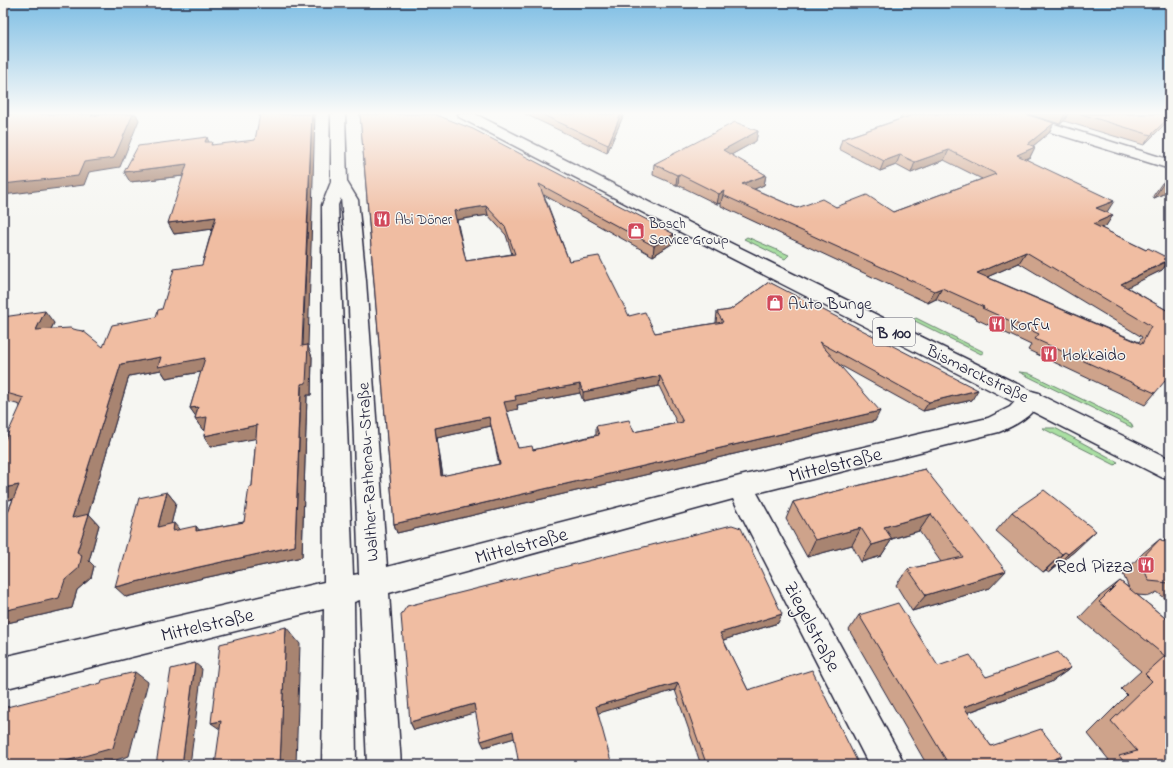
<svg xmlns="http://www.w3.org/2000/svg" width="1173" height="768" font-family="'Indie Flower',sans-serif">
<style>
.green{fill:#a9dfa2;stroke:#66806e}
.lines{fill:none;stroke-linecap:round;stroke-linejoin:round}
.street-casing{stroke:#22223b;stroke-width:3}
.primary-casing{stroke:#22223b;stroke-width:3}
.street{fill:#f6f6f2;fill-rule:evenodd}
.primary{fill:#f6f6f2;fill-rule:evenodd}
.wall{fill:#cea38b;stroke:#22223b;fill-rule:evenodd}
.shaded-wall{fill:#a88471;stroke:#22223b}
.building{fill:#f0bda2;stroke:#22223b;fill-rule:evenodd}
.labels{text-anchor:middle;stroke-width:3;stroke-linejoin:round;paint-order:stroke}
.far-poi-label{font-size:14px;fill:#22223b;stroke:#f6f6f2;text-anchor:start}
.shield{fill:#f6f6f2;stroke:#626272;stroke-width:1}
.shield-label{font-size:16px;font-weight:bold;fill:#22223b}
.poi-label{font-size:17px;fill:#22223b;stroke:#f6f6f2;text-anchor:start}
.street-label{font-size:17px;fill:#22223b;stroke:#f6f6f2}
.near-street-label{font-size:20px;fill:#22223b;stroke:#f6f6f2}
.near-poi-label{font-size:20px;fill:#22223b;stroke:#f6f6f2;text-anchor:end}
</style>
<rect width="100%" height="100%" fill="#f6f6f2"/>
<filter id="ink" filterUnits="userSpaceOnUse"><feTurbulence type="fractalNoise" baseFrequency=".025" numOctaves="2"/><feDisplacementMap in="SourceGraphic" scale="8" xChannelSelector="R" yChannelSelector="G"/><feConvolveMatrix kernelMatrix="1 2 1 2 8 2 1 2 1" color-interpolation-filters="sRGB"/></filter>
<g filter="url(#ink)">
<g class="green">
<polygon points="747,237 789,255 785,259 744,239"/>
<polygon points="916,318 984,352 981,354 913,320"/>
<polygon points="1019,372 1028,373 1131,423 1133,428"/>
<polygon points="1042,428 1055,428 1118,462 1115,465"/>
</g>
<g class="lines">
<g class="street-casing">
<g id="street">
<path d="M331,114H345L347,182L358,200L366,281L387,567L740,476L988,418L1010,407L1023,393L1031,391L1039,393L1042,399C1032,416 1017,425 999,432L757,493L899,753L904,765H869L733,499L389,593L401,765H367L360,600L354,602L356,765H322L324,609L3,689V657L324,582L322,205L331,182ZM341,198L348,281L359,574L353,575L338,205Z"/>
<polygon points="1001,114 1022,114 1170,160 1170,169 1002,117"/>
</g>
</g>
<g class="primary-casing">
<polygon id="primary" points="458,114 475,114 702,229 1170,459 1170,480 1161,477 690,237 459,117"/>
</g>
<use href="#street" class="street"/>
<use href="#primary" class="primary"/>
</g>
<g class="wall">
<path d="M360,114L674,234L673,243L653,256L544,195L569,261L629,316L655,333L716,323V322L717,312L730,310L769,282L972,400L923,411L838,364L875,421L397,533L394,524ZM488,215L506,235L512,254L466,261L457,220ZM659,386L677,423L634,432L596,426V435L533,450L518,448L507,411L518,409L517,405L580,393L583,401ZM491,426L499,464L443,476L437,438Z"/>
<polygon points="525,114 624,114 607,153"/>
<path d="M902,114H1025L1049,133L1033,146L1035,147L1030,157L1026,159L1107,212H1106V226L1101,228L1146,250L1170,260L1162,270L1127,287L1170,312L1155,393L1145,405L1028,350L1031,345L976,319L977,318L936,299L928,303L721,206V203L717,204L678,185H676L653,175L654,164L758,131L756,141L731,155L766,175L764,185L754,189L797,208L836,207L893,212L982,179L944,160L911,173L896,165L880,171L839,149L842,139L900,119ZM1019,263L1142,337L1139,342L987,277Z"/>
<polygon points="1028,114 1170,114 1170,119 1144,145 1064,121 1060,124"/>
<polygon points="209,142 213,145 312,357 311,395 307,395 302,557 199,579 126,597 167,492 176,503 171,524 179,530 200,530 244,522 252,486 256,438 211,447 204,436 205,430 203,430 195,419 196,416 190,408 201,372 166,378 161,370 129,376 88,515 89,514 99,525 89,561 94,566 91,578 77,590 72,608 3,624 3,524 13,499 20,405 3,400 3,317 54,323 51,329 103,347 156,317 162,309 202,265 212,229 174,234 183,176 130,182"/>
<polygon points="1170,175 1170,191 1154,198 1153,196 1162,183"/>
<polygon points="925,469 990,588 912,611 896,585 908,569 941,562 919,531 892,539 881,556 861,562 852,545 807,557 786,519 793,502"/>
<polygon points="1012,512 1076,550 1049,572 1046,570 1043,572 996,531"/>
<polygon points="1170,535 1170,602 1157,592 1150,596 1137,595 1170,622 1170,765 1100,765 1109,760 1088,734 1127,695 1121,689 1141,671 1079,618 1099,597 1120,581 1129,588 1123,574 1143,553 1160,539 1163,541"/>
<polygon points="859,615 938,666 986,677 1071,668 1051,682 967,713 991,746 1046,765 927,765 849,630"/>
<polygon points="778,623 723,640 748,690 859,765 701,765 675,690 484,747 476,712 414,730 410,722"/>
</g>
<g class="shaded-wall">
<polygon points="93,114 107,114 91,116"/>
<polygon points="133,114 136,114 139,120 120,167 89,172 84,185 3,195 3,184 84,162"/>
<polygon points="312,114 315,114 308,346 312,357 311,395 307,395 302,557 199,579 126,597 115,587 190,569 295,546"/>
<polygon points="621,114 624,114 607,153 608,145"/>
<polygon points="1065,114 1068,114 1064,121 1060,124"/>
<polygon points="1170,116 1170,119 1144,145 1151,135"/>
<polygon points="1054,123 1049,133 1028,150 1035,147 1030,157 1012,165 1017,155 1028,144"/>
<polygon points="758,131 756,141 722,160 723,150"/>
<polygon points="207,137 211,148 205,142"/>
<polygon points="949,150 944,160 911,173 915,162"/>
<polygon points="900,155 896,165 880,171 884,161"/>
<polygon points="187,164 192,175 130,182 124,172"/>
<polygon points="679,174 678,185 676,185 677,175"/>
<polygon points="766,175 764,185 740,195 742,184"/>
<polygon points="1170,181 1170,191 1154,198 1163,184"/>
<polygon points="724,191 721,203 717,204 719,194"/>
<polygon points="1114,201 1107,212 1090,219 1096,208"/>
<polygon points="486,206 488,215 456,220 454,211"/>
<polygon points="1113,215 1106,226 1086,235 1093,224"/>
<polygon points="216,217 221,228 174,234 168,223"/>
<polygon points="674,234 673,243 653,256 654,246"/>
<polygon points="1026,252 1019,263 971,284 977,273"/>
<polygon points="1170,260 1162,270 1112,295 1121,284"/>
<polygon points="942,288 936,299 928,303 934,291"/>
<polygon points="45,311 54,323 45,341 36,330"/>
<polygon points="161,357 205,358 212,370 166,378 161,370 129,376 84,529 72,518 121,364"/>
<polygon points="660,376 659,386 583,401 583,392"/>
<polygon points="580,384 580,393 517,405 518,409 505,412 504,402 515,396"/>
<polygon points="978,390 972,400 923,411 929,402"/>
<polygon points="198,407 207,417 214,428 203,430 195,419 197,418 190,408"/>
<polygon points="880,411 875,421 397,533 394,524"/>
<polygon points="489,417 491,426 437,438 444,486 441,476 435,428"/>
<polygon points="257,425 264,437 211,447 204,436"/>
<polygon points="19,485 31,496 3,501 3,488"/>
<polygon points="167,492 176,503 168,538 158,527"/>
<polygon points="89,514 99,525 89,561 94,566 91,578 77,590 72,608 3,624 3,611 65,580 77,552"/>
<polygon points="931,514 919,531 873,544 884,527"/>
<polygon points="174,523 183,534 173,531"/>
<polygon points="196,526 205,537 196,531"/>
<polygon points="861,528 852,545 807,557 815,540"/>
<polygon points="1096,531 1076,550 1049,572 1068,554"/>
<polygon points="892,539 881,556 861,562 872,545"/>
<polygon points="1065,552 1046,570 1043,572 1062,554"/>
<polygon points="1006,571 990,588 912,611 926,595"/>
<polygon points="782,614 778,623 717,642 720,633"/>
<polygon points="286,627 300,644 296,765 280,765"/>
<polygon points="195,663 202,669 190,765 182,765"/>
<polygon points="1071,668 1051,682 947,720 964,707"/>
<polygon points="135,672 148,682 129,756 99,765 52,765"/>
<polygon points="678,683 675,690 596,714 596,706"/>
<polygon points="474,704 477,712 414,730 410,722"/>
<polygon points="221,721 230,736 211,723"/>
<polygon points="513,731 515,738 484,747 481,741"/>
<polygon points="1062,756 1046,765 1038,765"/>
</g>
<g class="building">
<polygon points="3,114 93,114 91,116 105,114 133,114 114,158 84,162 78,176 3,184"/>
<polygon points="260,114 312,114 302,346 308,345 306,383 301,384 295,546 190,569 115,587 139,498 167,492 158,527 174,523 173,531 196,526 196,531 244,522 249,487 252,486 257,425 204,436 207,417 195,419 198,407 190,408 205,358 158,367 161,357 121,364 72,518 89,514 77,552 82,555 79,568 65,580 59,598 3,611 3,524 19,485 3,488 3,444 24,398 3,392 3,317 45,311 36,330 70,328 77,330 83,331 103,347 112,325 156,317 158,310 162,309 174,269 202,265 216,217 168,223 187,164 124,172 138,146 207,137 205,142 212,142 211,145 255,140"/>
<path d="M360,114H434L473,129L674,234L654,246L539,184L569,261L599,256L629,316L645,312L655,333L723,322L717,312L730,310L769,282L978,390L929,402L819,342L880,411L394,524ZM486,206L505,226L515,254L466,261L454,211ZM660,376L683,422L634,432L629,420L596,426L599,435L533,450L532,446L518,448L504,402L516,400L515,396L580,384L583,392ZM489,417L500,464L441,476L435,428Z"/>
<polygon points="541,114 621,114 608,145"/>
<path d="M912,114H1025L1054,123L1028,144L1035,147L1017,155L1114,201L1096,208L1113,215L1093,224L1146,250L1148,248L1170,259L1121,284L1170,312V375L1155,393L1035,339L1039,334L982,308L984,307L942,288L934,291L723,195L724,191L719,194L679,174L677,175L654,164L735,122L758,131L723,150L766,175L742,184L797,208L822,199L836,207L867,195L893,212L996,174L949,150L915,162L900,155L884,161L842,139L913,115ZM1026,252L1151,326L1142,344L977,273Z"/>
<polygon points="1081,114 1170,114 1170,116 1151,135"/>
<polygon points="1170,175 1170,181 1163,184 1162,183"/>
<polygon points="925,469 1006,571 926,595 908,569 963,557 931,514 884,527 892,539 872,545 861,528 815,540 793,502"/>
<polygon points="1044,490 1096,531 1068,554 1065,552 1062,554 1012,512"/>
<polygon points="732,525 741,528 782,614 720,633 748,690 812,670 859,765 701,765 706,763 678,683 596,706 612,765 519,765 513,731 481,741 474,704 410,722 401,615 407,606"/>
<polygon points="1170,537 1170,582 1169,583 1149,581 1140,560 1160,539 1164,542"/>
<polygon points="1120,581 1170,622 1170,765 1127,765 1119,756 1137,751 1111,721 1152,681 1145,674 1165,656 1099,602"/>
<polygon points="898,603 938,666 970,655 986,677 1058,652 1071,668 964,707 991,746 1041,729 1062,756 1038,765 949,765 859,615"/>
<polygon points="286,627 280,765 215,765 221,721 211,723 220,644"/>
<polygon points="195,663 182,765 156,765 171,669"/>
<polygon points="135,672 113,748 52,765 3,765 3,708 101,683 102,680"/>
</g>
</g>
<linearGradient id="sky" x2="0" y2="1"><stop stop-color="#7ebee4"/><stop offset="0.51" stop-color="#fbfbf9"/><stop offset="1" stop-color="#fbfbf9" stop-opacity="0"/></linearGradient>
<rect width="1173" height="222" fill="url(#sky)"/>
<defs>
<g id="restaurant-square" transform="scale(0.9)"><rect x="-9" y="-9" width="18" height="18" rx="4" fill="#d1495b" stroke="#f6f6f2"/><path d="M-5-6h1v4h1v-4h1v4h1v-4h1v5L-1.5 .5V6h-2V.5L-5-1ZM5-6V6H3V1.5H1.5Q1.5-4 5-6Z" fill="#fff"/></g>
<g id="shop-square" transform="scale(0.9)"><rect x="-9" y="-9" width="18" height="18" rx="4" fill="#d1495b" stroke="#f6f6f2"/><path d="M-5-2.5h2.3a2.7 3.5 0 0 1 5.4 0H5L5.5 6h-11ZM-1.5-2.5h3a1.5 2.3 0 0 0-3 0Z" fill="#fff"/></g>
</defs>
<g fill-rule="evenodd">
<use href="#restaurant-square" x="382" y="219"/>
<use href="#shop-square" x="636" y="231"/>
<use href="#shop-square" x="775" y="303"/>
<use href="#restaurant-square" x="997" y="324"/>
<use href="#restaurant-square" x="1049" y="354"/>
<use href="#restaurant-square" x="1146" y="565"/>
</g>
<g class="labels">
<g class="far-poi-label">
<text x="395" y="224">Abi Döner</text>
<text x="649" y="228">Bosch<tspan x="649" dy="16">Service Group</tspan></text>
</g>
<rect class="shield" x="873" y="318" width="42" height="28" rx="3"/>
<g class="shield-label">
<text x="894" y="338">B 100</text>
</g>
<g class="poi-label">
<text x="788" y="309">Auto Bunge</text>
<text x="1010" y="330">Korfu</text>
<text x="1062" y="360">Hokkaido</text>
</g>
<g class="street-label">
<text transform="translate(978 373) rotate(26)" y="6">Bismarckstraße</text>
<text transform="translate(367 472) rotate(-93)" y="6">Walther-Rathenau-Straße</text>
</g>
<g class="near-street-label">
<text transform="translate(835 464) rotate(-14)" y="7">Mittelstraße</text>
<text transform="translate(521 545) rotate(-15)" y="7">Mittelstraße</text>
<text transform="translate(207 624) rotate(-13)" y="7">Mittelstraße</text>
<text transform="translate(813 626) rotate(62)" y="7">Ziegelstraße</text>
</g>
<g class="near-poi-label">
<text x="1133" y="572">Red Pizza</text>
</g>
</g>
<rect width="1173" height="768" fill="none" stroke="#f6f6f2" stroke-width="16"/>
<rect x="8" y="8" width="1157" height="752" fill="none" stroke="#22223b" stroke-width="1.5" filter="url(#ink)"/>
</svg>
